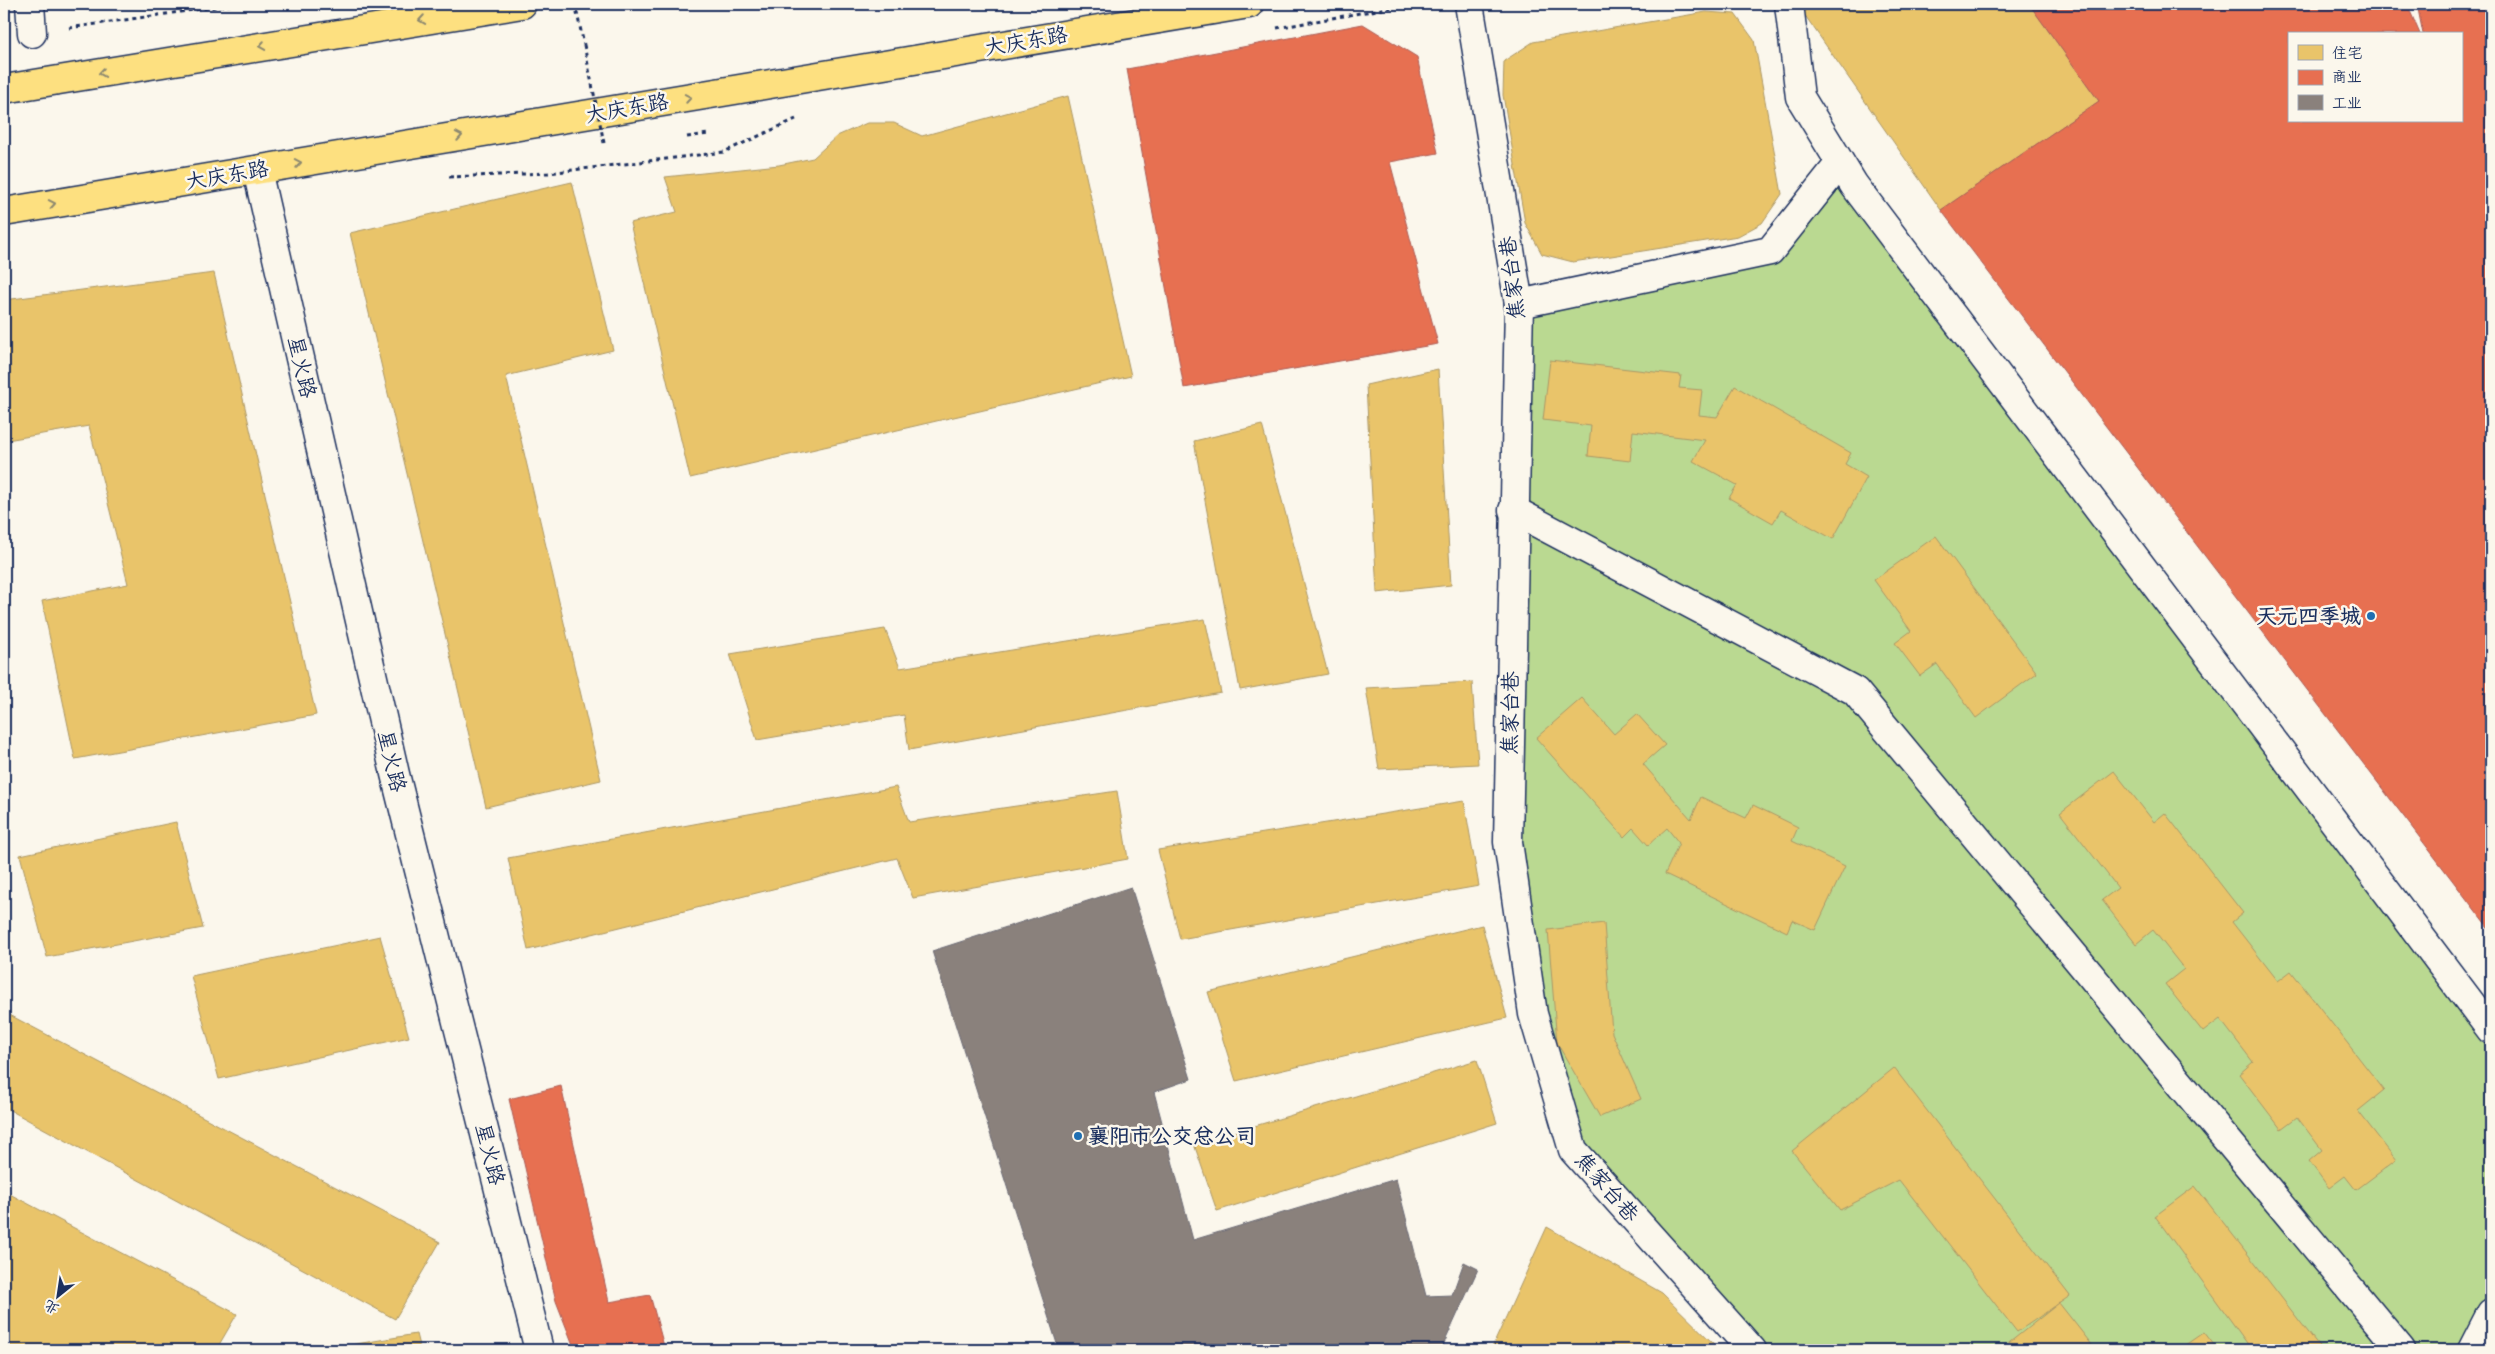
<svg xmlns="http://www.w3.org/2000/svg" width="2495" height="1354" font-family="Caveat,'LXGW WenKai TC',sans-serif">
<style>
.green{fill:#bad991;stroke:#6a8478}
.homes{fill:#e9c46a;stroke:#ab9766}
.shops{fill:#e76f51;stroke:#aa5c55}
.industry{fill:#8a817c;stroke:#696873}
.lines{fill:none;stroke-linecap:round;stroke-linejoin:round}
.street-casing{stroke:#1b2f5e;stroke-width:31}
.primary-casing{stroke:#1b2f5e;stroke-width:31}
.path{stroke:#1b2f5e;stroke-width:3;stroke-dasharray:4 4;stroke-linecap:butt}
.street{stroke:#fbf7ec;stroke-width:28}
.primary{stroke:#fde080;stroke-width:28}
.path-bridge{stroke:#1b2f5e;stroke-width:3;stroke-dasharray:4 4;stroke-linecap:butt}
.oneway{stroke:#8c886f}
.poi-dot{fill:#1f6fb2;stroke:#fbf7ec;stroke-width:2}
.labels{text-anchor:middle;stroke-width:5;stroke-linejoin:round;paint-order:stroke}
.street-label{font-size:21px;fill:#1b2f5e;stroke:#fbf7ec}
.poi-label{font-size:21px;font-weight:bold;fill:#1b2f5e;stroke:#fbf7ec;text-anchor:end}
</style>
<rect width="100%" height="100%" fill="#fbf7ec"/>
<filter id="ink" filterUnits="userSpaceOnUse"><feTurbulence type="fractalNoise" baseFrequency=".02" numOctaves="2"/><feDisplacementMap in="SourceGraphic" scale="10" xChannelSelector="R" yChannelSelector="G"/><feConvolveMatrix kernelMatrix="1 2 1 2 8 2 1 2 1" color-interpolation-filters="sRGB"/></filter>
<g filter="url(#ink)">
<polygon class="green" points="1840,163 2491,1029 2491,1350 1752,1350 1573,1150 1508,842 1519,304 1770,251"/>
<g class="homes">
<polygon points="1797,4 2029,4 2099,101 1941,210"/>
<polygon points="1706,12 1735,14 1754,40 1782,194 1762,223 1738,236 1573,262 1542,254 1525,223 1503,95 1504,61 1533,42"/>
<polygon points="1068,96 1131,376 690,478 630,223 677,212 665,177 779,165 813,158 837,136 867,123 894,123 922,136"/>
<polygon points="572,182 613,350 506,376 601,780 486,807 350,233"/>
<polygon points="214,273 316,715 75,759 42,601 128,584 89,426 7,440 4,423 4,300"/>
<polygon points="1550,360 1681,375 1679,388 1702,390 1699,415 1717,417 1735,386 1851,453 1845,464 1867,477 1833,539 1781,510 1773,523 1729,498 1737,485 1693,461 1705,440 1633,431 1630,461 1588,456 1591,426 1543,420"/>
<polygon points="1438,369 1451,585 1377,593 1366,385"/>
<polygon points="1262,425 1328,674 1240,690 1194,441"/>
<polygon points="1936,536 2037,673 1976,718 1937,664 1920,676 1895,643 1911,631 1874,580"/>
<polygon points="1205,619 1221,693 909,750 904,715 757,740 730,654 885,629 900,668"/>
<polygon points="1472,682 1478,764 1379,769 1366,688"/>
<polygon points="1582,698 1614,734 1637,714 1665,745 1643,764 1691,819 1701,797 1746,818 1753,805 1798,827 1792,841 1845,866 1815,930 1792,920 1787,932 1665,874 1679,843 1667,828 1648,845 1633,828 1624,837 1536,738"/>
<polygon points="2114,771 2154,822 2165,813 2243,913 2232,922 2278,981 2291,971 2384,1090 2358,1111 2396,1160 2356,1190 2345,1176 2329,1188 2309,1161 2322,1150 2297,1117 2281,1129 2239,1074 2253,1062 2220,1019 2203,1032 2165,984 2184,969 2153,930 2136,944 2102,900 2118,888 2060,813"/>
<polygon points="896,787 909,822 1117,791 1128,859 913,898 897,858 528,950 508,858"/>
<polygon points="1464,801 1479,886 1180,939 1158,850"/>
<polygon points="176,822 203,928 47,957 20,855"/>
<polygon points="1604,923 1612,1033 1641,1099 1600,1117 1557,1043 1548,930"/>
<polygon points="1482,925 1507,1018 1236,1081 1208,992"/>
<polygon points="380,936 409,1037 219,1079 191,976"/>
<polygon points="4,1012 440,1242 395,1319 4,1107"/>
<polygon points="1477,1060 1497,1123 1217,1211 1194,1144"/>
<polygon points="1894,1068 2070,1296 2017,1332 1899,1180 1840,1210 1792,1151"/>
<polygon points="2195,1186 2322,1350 2252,1350 2155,1216"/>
<polygon points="4,1191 237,1314 216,1350 4,1350"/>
<polygon points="1547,1227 1662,1293 1720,1350 1491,1350"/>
<polygon points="2059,1303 2096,1350 2000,1350"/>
<polygon points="2204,1332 2218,1350 2178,1350"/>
<polygon points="416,1334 420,1350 351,1350 350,1345"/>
</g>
<g class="shops">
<polygon points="2029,4 2407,4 2420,34 2289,34 2289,121 2461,121 2461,34 2423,34 2417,4 2491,4 2491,931 1941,210 2099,101"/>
<polygon points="1363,24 1417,57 1438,153 1390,162 1438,344 1184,388 1127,69"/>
<polygon points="561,1086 609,1302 650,1295 665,1350 575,1350 556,1301 509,1099"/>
</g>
<polygon class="industry" points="1131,887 1191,1079 1154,1092 1193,1240 1396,1179 1426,1296 1452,1295 1464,1262 1478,1269 1441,1350 1059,1350 932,951"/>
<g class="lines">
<g class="street-casing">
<g id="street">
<polyline points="30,4 32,33"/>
<polyline points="1469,4 1519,304 1508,842 1533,1014 1573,1150 1752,1350"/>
<polyline points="1789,4 1800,97 1854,185 2491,1030"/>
<polyline points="257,170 395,774 539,1350"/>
<polyline points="1519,304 1770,251 1840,163"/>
<polyline points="1513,510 1855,691 2401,1350"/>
<polyline points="2472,1350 2491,1313"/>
</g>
</g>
<g class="primary-casing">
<g id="primary">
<polyline points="4,89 522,4"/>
<polyline points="4,212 1249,4"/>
</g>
</g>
<g class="path">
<polyline points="575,4 584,45"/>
<polyline points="69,28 235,4"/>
<polyline points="1277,28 1410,4"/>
<polyline points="687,137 708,134"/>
<polyline points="449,177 548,173 724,152 796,119"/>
</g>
<use href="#street" class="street"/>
<use href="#primary" class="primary"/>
<polyline class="path-bridge" points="584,45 604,143"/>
</g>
<defs><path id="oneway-chevron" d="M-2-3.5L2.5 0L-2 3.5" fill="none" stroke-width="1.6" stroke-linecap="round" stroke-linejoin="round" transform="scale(1.25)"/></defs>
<g class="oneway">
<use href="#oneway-chevron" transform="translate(422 20) rotate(171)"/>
<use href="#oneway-chevron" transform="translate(262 46) rotate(171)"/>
<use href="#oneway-chevron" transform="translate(102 73) rotate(171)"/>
<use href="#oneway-chevron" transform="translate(688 98) rotate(-10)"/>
<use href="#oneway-chevron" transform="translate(459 136) rotate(-10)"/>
<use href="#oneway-chevron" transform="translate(298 163) rotate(-10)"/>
<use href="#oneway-chevron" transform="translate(52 204) rotate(-10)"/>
</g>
</g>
<g class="poi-dot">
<circle cx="2371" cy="616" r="5"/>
<circle cx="1078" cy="1136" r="5"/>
</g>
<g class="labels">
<g class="street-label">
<text transform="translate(1026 41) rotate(-10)" y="7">大庆东路</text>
<text transform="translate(627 108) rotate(-10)" y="7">大庆东路</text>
<text transform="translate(227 175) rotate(-10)" y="7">大庆东路</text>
<text transform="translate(1512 278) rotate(-97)" y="7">焦家台巷</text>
<text transform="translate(302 367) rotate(77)" y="7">星火路</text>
<text transform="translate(1510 713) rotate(-89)" y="7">焦家台巷</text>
<text transform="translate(392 761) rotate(77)" y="7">星火路</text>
<text transform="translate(490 1154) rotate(76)" y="7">星火路</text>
<text transform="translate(1607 1187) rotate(49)" y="7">焦家台巷</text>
</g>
<g class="poi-label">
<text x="2361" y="623">天元四季城</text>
<text x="1088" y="1143" text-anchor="start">襄阳市公交总公司</text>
</g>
</g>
<rect width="2495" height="1354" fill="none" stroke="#fbf7ec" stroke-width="20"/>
<rect x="10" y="10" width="2475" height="1334" fill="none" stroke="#1b2f5e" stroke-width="2" filter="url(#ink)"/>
<rect x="2288" y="32" width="175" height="90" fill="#fbf7ec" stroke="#a1a7b3"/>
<rect x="2298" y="45" width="25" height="15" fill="#e9c46a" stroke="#a1a7b3"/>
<text x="2332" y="58" font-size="15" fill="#1b2f5e">住宅</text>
<rect x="2298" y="70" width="25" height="15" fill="#e76f51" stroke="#a1a7b3"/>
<text x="2332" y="82" font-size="15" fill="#1b2f5e">商业</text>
<rect x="2298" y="95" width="25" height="15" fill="#8a817c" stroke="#a1a7b3"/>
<text x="2332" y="108" font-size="15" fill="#1b2f5e">工业</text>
<g transform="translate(58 1296) rotate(210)" stroke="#fbf7ec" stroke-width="4" paint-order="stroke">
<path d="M0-4L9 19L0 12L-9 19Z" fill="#1b2f5e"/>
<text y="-8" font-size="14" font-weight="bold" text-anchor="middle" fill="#1b2f5e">北</text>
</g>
</svg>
